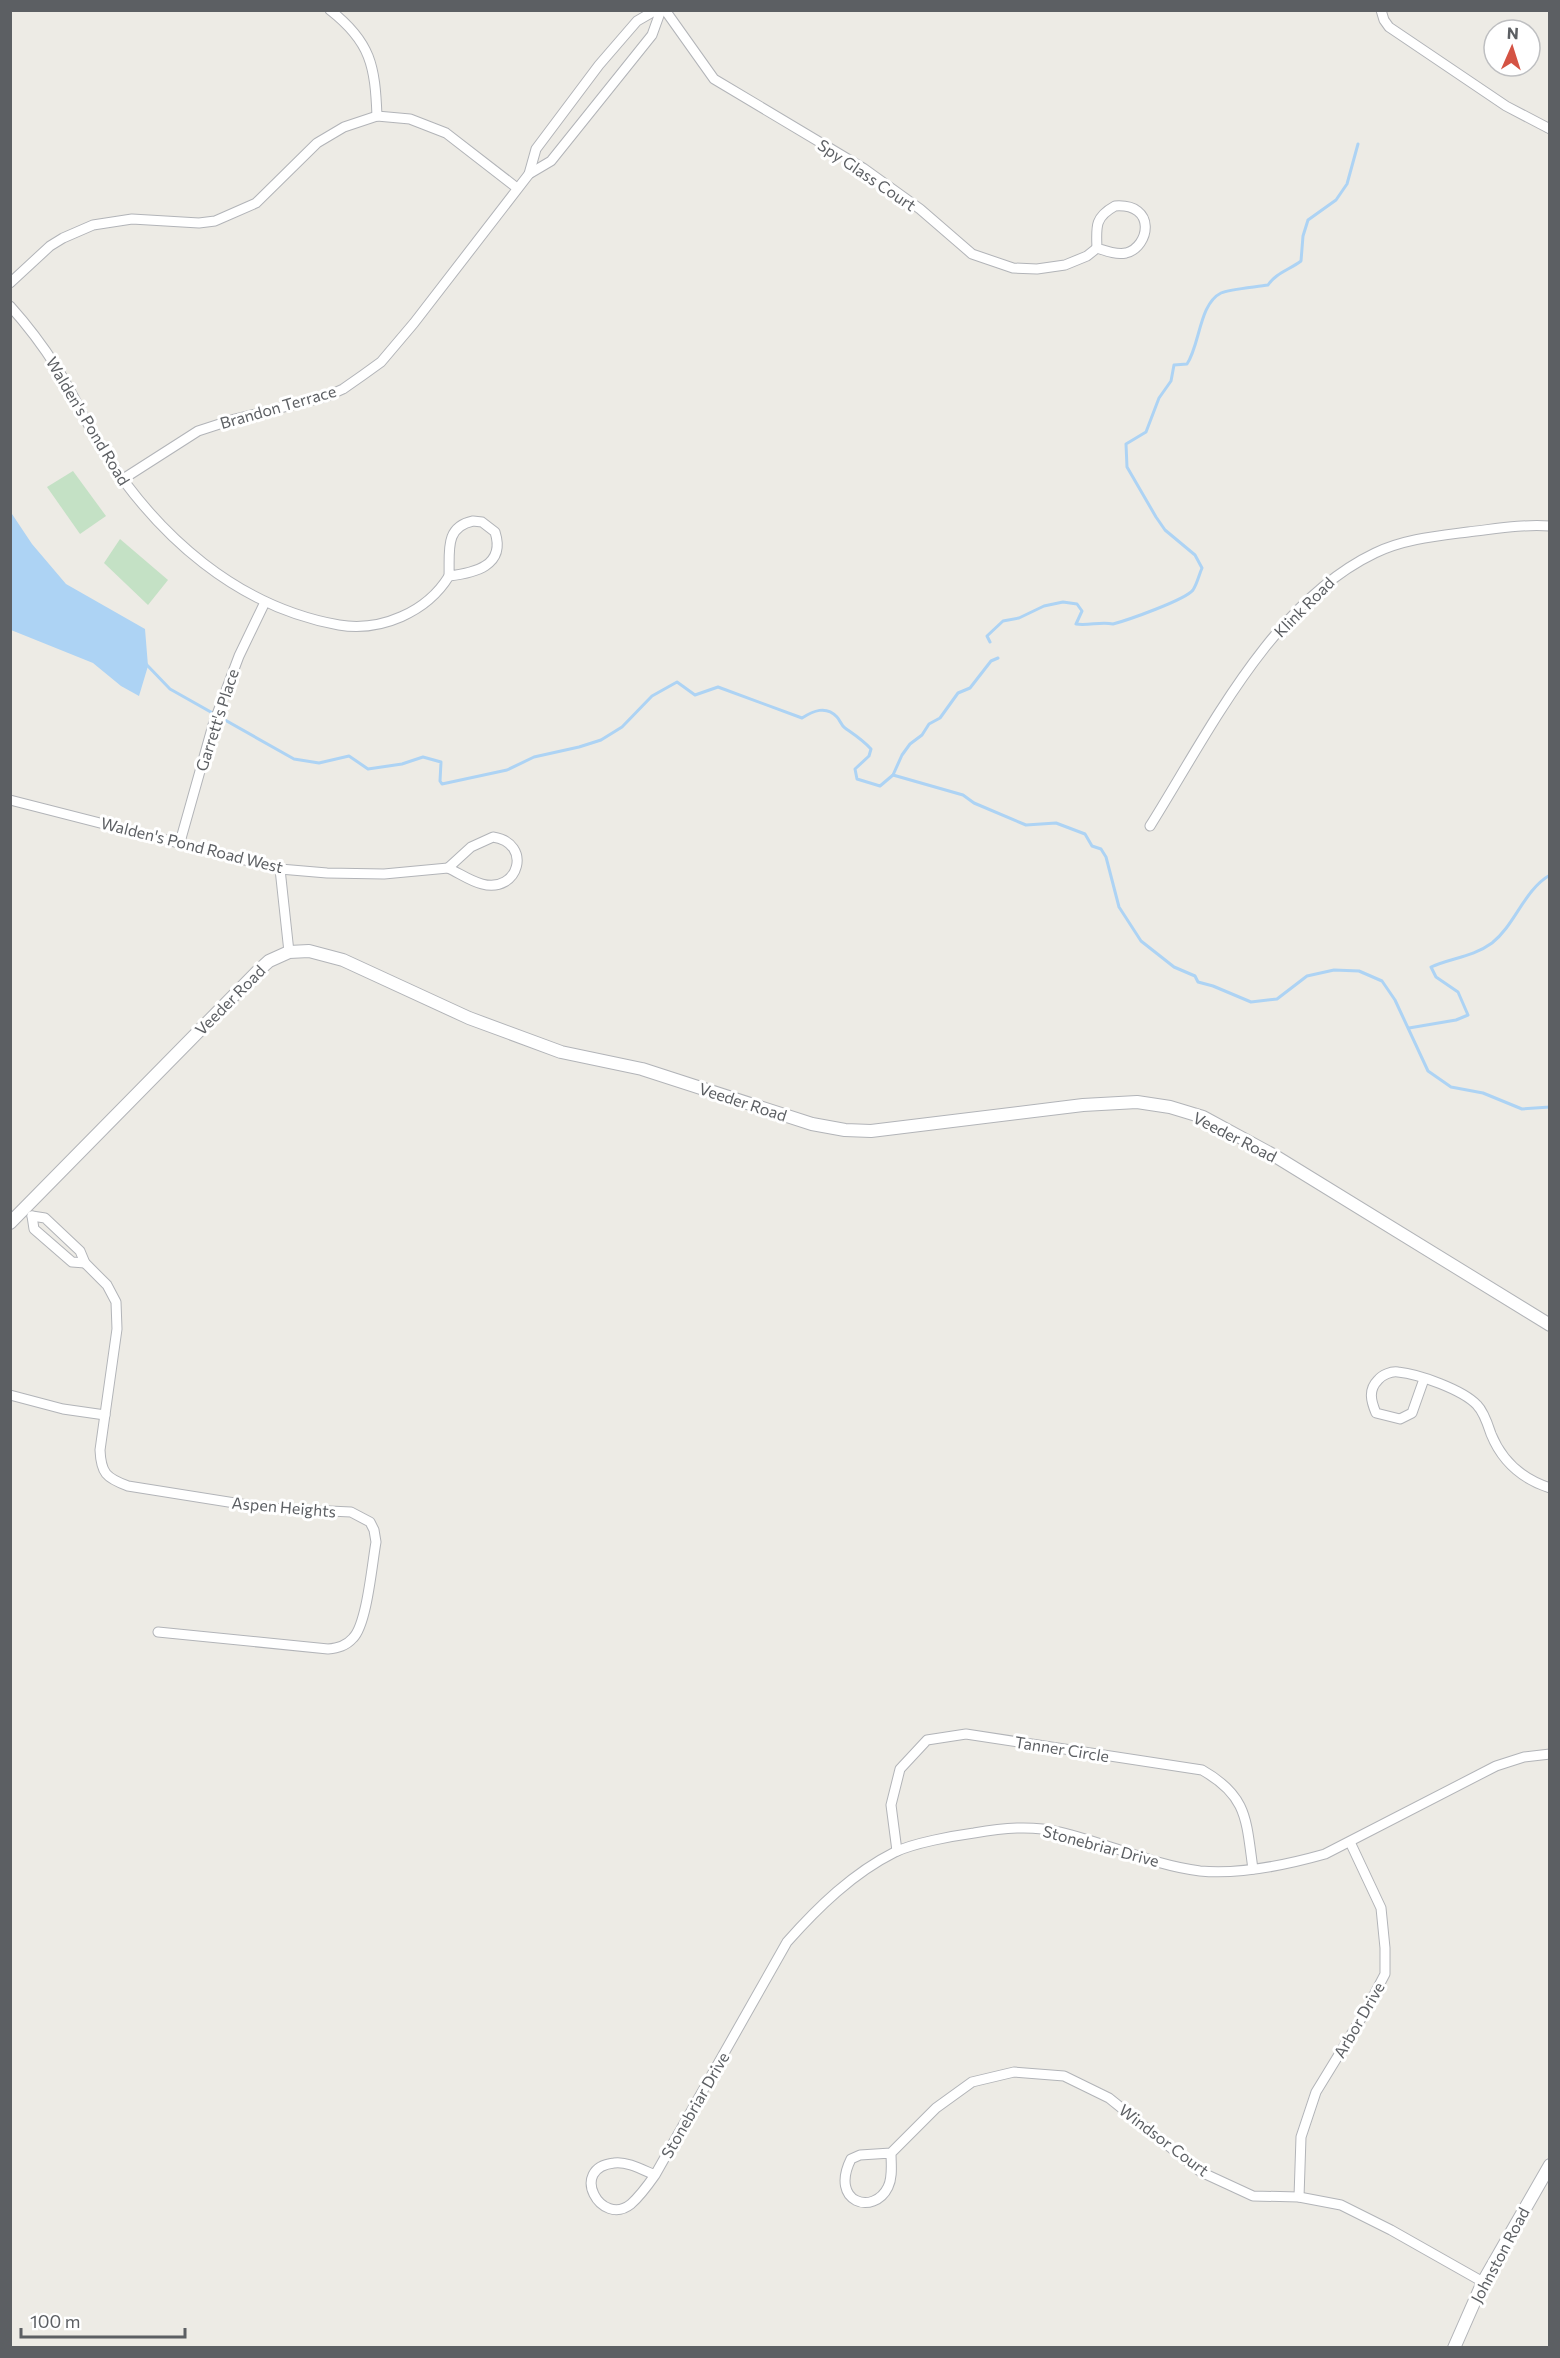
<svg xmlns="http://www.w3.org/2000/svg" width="1560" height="2358" font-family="Commissioner,sans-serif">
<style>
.green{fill:#c4e1c5}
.water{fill:#add3f4}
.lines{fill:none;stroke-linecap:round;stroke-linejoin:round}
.stream{stroke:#add3f4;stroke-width:3}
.minor-casing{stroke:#b2b4b8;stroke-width:11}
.tertiary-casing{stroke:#b2b4b8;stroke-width:14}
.minor{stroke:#fff;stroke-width:9}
.tertiary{stroke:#fff;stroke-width:12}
.labels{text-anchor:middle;stroke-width:6;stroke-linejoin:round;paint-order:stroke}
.street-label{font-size:16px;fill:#5c5f63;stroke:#fff}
</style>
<rect width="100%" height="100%" fill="#edebe5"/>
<g class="green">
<polygon points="73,471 106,516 80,534 47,487"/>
<polygon points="120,539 168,580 148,605 104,563"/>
</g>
<polygon class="water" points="10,511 32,544 66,584 145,629 148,666 139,696 121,686 93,663 11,630"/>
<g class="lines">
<g class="stream">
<path d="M990,642L987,636L1003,621L1019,618L1044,606L1063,602L1077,604L1082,611L1076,624C1089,626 1101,621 1113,624C1128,620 1185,600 1193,590C1197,584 1199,575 1202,568L1195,555L1165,530L1156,517L1127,467L1126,444L1146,432L1159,398L1171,381L1174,365L1187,364C1200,345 1199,304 1221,293C1230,289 1257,287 1268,285C1276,273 1289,270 1301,261L1303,236L1308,220L1336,200L1347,184L1358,144"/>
<path d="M146,664L170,689L294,759L319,763L349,756L368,769L402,764L423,757L441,762L440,781L442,784L507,770L534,757L579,747L601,740L622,727L652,696L677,682L695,695L718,687L802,718C813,711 826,705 837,717C840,720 841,725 845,728C855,735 863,740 871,749L869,756L855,769L857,779L880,786L893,775L902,755L910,744L922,735L929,724L940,718L958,693L970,688L991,661L998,658"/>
<polyline points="893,775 963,795 974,803 1026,825 1056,823 1085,834 1092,846 1101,849 1106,857 1119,907 1141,941 1174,967 1195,976 1198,982 1213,986 1251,1002 1277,999 1307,976 1334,970 1359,971 1382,981 1395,1000 1428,1071 1451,1087 1483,1093 1522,1109 1550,1107"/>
<path d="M1409,1028L1456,1020L1468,1015L1458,992L1436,977L1431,967C1451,958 1473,957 1492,943C1515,925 1524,890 1550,875"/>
</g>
<g class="minor-casing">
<g id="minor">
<path d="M330,10C371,42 375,66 377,116"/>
<polyline points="665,10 714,79 863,168 920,209 972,254 1013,268 1037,269 1065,265 1087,256 1097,248"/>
<polyline points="1381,10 1384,20 1389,27 1506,106 1550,129"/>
<polyline points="529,174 536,149 599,65 637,21 656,10"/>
<path d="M1115,206C1157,203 1150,247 1126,253C1116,255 1106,251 1097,248C1096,226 1095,217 1115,206Z"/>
<polyline points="10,283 50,246 63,238 93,225 132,219 199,223 215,221 256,203 317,143 344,127 377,116 410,119 446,133 517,188"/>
<path d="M10,306C28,326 43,346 57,368C74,395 87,425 104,452C158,536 237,607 339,625C381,632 427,612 449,576"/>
<polyline points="123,479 198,431 235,419 325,397 343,389 363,375 381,362 414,323 529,174 551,161 652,35 661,10"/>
<path d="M473,521L482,522L495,532C506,566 474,573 449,576C450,552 444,527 473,521Z"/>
<polyline points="10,800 280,869 327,873 384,874 448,868"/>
<path d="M1150,826C1209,732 1272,602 1375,553C1404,539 1437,536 1468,532C1495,529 1522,524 1550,526"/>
<path d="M493,837C533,843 519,894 482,884C470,881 459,873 448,868L471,847Z"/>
<polyline points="180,842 213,725 239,656 265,602"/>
<polyline points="280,869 289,952"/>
<path d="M32,1216L45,1218L80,1251L85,1263L107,1285L116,1302L117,1329L100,1450C101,1473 106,1478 128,1486L266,1508L351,1512L370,1522L374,1530L376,1542C372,1564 367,1624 353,1638C346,1646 338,1648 328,1649L158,1632"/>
<polyline points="32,1216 34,1229 72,1262 85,1263"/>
<path d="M1424,1379L1412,1413L1400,1419L1376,1413C1371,1401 1368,1390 1378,1380C1382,1375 1391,1371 1398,1372C1419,1374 1463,1390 1477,1405C1484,1412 1488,1425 1491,1434C1502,1461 1522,1479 1550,1488"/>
<polyline points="10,1395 63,1409 105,1415"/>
<path d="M897,1851L891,1805L900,1769L927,1740L966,1734L1202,1770C1248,1796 1246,1820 1253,1869"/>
<path d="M891,2153C891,2164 893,2177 888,2187C874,2216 829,2203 851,2159L860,2155L891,2153L936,2108L972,2082L1014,2072L1064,2076L1109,2098L1201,2172L1253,2196L1299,2197L1341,2205L1391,2230L1483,2282"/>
<path d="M655,2175C643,2170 627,2161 614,2163C568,2168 601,2228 631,2204C640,2196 648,2185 655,2175L787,1942C818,1907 853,1873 895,1852C914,1843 952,1836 974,1833C1003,1828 1031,1825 1060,1832C1107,1843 1152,1865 1200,1871C1241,1875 1286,1865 1325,1854L1496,1766L1524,1757L1550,1754"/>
<polyline points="1299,2197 1301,2137 1316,2092 1365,2012 1385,1974 1385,1948 1381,1908 1350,1842"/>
</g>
</g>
<g class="tertiary-casing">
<g id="tertiary">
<polyline points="10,1223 259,970 269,961 289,952 309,951 343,960 469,1018 561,1052 642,1069 812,1124 845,1130 871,1131 1083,1105 1137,1102 1170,1107 1203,1117 1275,1156 1550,1325"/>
<polyline points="1454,2348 1483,2282 1550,2165"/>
</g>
</g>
<use href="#minor" class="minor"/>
<use href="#tertiary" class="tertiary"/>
</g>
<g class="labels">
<g class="street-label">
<text transform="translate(867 175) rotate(34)" y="6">Spy Glass Court</text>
<text transform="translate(278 407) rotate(-16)" y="6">Brandon Terrace</text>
<text transform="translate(88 421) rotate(59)" y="6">Walden's Pond Road</text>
<text transform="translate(1304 607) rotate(-45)" y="6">Klink Road</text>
<text transform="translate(217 720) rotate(-72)" y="6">Garrett's Place</text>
<text transform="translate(192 845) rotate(14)" y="6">Walden's Pond Road West</text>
<text transform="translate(230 1000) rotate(-45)" y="6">Veeder Road</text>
<text transform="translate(743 1102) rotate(18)" y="6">Veeder Road</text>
<text transform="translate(1235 1137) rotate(27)" y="6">Veeder Road</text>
<text transform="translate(284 1507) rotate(5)" y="6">Aspen Heights</text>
<text transform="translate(1062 1749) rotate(9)" y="6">Tanner Circle</text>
<text transform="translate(1101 1846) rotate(15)" y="6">Stonebriar Drive</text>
<text transform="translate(1359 2020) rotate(-60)" y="6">Arbor Drive</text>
<text transform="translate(695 2105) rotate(-60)" y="6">Stonebriar Drive</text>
<text transform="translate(1164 2140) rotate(37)" y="6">Windsor Court</text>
<text transform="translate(1500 2255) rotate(-62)" y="6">Johnston Road</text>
</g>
</g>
<rect width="1560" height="2358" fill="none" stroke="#5c5f63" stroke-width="24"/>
<g transform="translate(1512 48) rotate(3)"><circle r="28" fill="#ffffff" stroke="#bebfc1" stroke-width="1.5"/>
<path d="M0-4.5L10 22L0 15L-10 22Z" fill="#d45344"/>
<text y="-9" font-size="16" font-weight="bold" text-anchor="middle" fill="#5c5f63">N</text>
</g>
<path d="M21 2328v9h164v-9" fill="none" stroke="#5c5f63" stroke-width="3"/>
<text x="30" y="2328" font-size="18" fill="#5c5f63" stroke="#ffffff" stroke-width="4.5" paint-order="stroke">100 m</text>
</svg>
